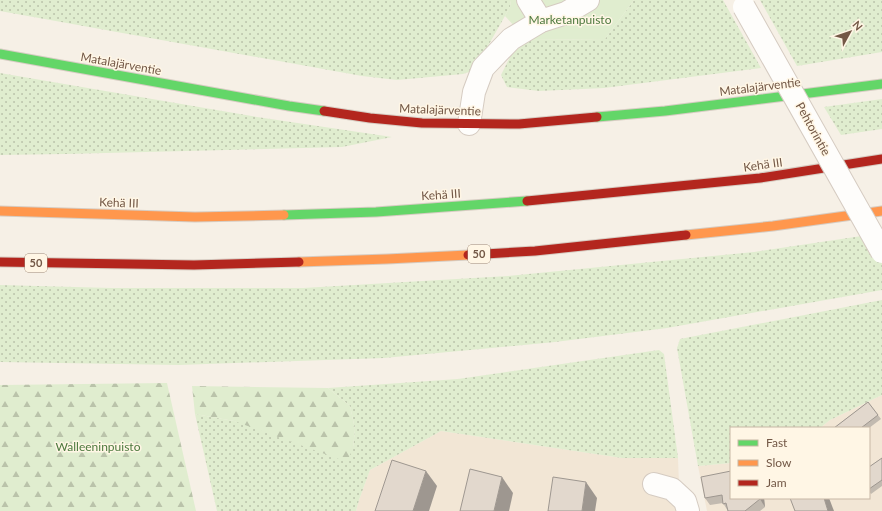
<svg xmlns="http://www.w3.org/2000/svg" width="882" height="511" font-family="Lato,sans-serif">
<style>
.residential{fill:#f2e6d5}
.grass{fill:url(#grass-dots)}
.forest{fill:url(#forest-firs)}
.park{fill:#e0edcf}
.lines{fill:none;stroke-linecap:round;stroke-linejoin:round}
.street-casing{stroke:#d5cbc1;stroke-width:24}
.fast-casing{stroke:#d6ccc2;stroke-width:11}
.slow-casing{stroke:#d6ccc2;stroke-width:11}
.jam-casing{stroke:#d6ccc2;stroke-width:11}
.street{stroke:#fefdfb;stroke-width:22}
.fast{stroke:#63d668;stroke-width:9}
.slow{stroke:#ff974d;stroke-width:9}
.jam{stroke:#b3261e;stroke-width:9}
.street-bridge-casing{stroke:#d5cbc1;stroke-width:24;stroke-linecap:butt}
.street-bridge{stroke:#fefdfb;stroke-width:22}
.wall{fill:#c2bab0}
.shaded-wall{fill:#9e9790}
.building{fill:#e2d8cd;stroke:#9e9790}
.labels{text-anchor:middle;stroke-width:3;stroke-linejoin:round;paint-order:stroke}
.shield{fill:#fff6e5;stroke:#9d8776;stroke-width:1}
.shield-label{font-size:11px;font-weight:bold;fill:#735846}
.park-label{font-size:12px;fill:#4d793e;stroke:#fff6e5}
.street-label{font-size:12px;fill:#735846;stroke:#fff6e5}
</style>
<defs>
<pattern id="grass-dots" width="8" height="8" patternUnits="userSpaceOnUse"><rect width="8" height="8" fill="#e0edcf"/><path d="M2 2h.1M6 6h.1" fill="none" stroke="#bac3aa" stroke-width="1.8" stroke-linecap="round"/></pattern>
<pattern id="forest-firs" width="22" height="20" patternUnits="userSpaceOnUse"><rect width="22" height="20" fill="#e0edcf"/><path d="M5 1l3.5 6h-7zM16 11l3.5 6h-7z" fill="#bac3aa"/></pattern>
</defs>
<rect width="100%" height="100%" fill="#f6f0e6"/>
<g class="residential">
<polygon points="882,395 882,511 707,511 698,466 731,463 731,498 869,498 869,428 820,428 830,420"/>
<polygon points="441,431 622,458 678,458 680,511 356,511 359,500 370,470"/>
</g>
<g class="grass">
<polygon points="0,0 511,0 510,7 488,46 472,71 463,74 397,80 362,76 0,11"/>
<polygon points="634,0 723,0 761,68 604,88 539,91 507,87 501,75 511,55 527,40 605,39"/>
<polygon points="760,0 882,0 882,52 797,66"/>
<polygon points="0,73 257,117 392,137 342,147 66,154 0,155"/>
<polygon points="882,99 882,129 841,135 824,107"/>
<polygon points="882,233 882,290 667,328 555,342 384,358 179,365 0,362 0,285 112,288 303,288 508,276 754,252"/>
<polygon points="882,300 882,395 830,420 820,428 731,428 731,463 698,466 677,348 680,339"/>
<polygon points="659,350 664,354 678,458 622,458 441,431 370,470 359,500 356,511 217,511 195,414 234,421 353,448 355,429 350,406 328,388 458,379"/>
</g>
<g class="forest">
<polygon points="167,383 196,511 0,511 0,385"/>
<polygon points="192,386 328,388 350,406 355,429 353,448 347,462 234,421 195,414"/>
</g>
<polygon class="park" points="511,0 634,0 605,39 527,40 505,16 510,7"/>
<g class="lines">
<g class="street-casing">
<g id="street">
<polyline points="528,0 541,21"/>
<polyline points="469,124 474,92 483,68 511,39 541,21 566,13 588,0"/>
<polyline points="654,484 672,489 685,501 688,511"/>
</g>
</g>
<g class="fast-casing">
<g id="fast">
<polyline points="0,54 289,106 324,111"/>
<polyline points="597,117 665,111 882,84"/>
<polyline points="284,215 376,212 527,201"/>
</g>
</g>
<g class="slow-casing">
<g id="slow">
<polyline points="0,211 195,217 284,215"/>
<polyline points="686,235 773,226 882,211"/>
<polyline points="299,262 387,259 468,255"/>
</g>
</g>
<g class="jam-casing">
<g id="jam">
<polyline points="324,111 370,118 422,123 519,124 597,117"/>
<polyline points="527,201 760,178 882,159"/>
<polyline points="468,255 535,251 686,235"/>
<polyline points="0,262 194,265 299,262"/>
</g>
</g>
<use href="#street" class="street"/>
<use href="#fast" class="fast"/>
<use href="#slow" class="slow"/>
<use href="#jam" class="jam"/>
<g class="street-bridge-casing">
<polyline id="street-bridge" points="744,7 882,252"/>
</g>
<use href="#street-bridge" class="street-bridge"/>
</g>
<g class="wall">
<polygon points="868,402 881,419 869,428 834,428"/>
<polygon points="882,458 882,486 871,494 869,491 869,467"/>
<polygon points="731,471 764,498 765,507 760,511 728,511 723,503 710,505 705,498"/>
</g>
<g class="shaded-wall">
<polygon points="426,471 437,486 429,511 413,511"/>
<polygon points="502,477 513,493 509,511 494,511"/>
<polygon points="586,482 597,498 595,511 582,511"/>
<polygon points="760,498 764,498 765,507 760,499"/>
<polygon points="824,498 829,498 834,511 828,511"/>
</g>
<g class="building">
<polygon points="868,402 878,415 861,428 834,428"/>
<polygon points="882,458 882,480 869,489 869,467"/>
<polygon points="392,460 426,471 413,511 375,511"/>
<polygon points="470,469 502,477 494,511 460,511"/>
<polygon points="731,471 731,498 760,498 760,499 745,511 728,511 726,503 723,504 722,495 705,498 701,477"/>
<polygon points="553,477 586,482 582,511 548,511"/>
<polygon points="790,498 824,498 828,511 795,511"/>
</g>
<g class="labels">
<g class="shield">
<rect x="468" y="245" width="22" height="18" rx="3"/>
<rect x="25" y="254" width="22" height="18" rx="3"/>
</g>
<g class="shield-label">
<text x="479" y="258">50</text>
<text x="36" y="267">50</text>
</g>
<g class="park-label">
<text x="570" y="24">Marketanpuisto</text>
<text x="98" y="451">Walleeninpuisto</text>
</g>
<g class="street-label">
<text transform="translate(121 64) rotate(10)" y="4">Matalajärventie</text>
<text transform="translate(760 87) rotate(-7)" y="4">Matalajärventie</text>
<text transform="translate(440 110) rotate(2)" y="4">Matalajärventie</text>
<text transform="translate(813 129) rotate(61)" y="4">Pehtorintie</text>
<text transform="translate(763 165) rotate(-8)" y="4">Kehä III</text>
<text transform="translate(441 195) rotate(-4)" y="4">Kehä III</text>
<text transform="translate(119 203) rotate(2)" y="4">Kehä III</text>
</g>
</g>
<rect x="730" y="427" width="140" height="72" fill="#fff6e5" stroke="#c7b7a5"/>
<rect x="738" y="440" width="20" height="6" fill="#63d668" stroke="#c7b7a5"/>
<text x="766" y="447" font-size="12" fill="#735846">Fast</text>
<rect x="738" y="460" width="20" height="6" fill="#ff974d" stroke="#c7b7a5"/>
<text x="766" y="467" font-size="12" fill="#735846">Slow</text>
<rect x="738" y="480" width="20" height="6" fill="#b3261e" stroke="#c7b7a5"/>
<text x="766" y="487" font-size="12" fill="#735846">Jam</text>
<g transform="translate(850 32) rotate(50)" stroke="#fff6e5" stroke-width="3" paint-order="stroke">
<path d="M0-3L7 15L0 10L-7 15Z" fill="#735846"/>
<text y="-6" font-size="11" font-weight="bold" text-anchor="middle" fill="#735846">N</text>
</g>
</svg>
